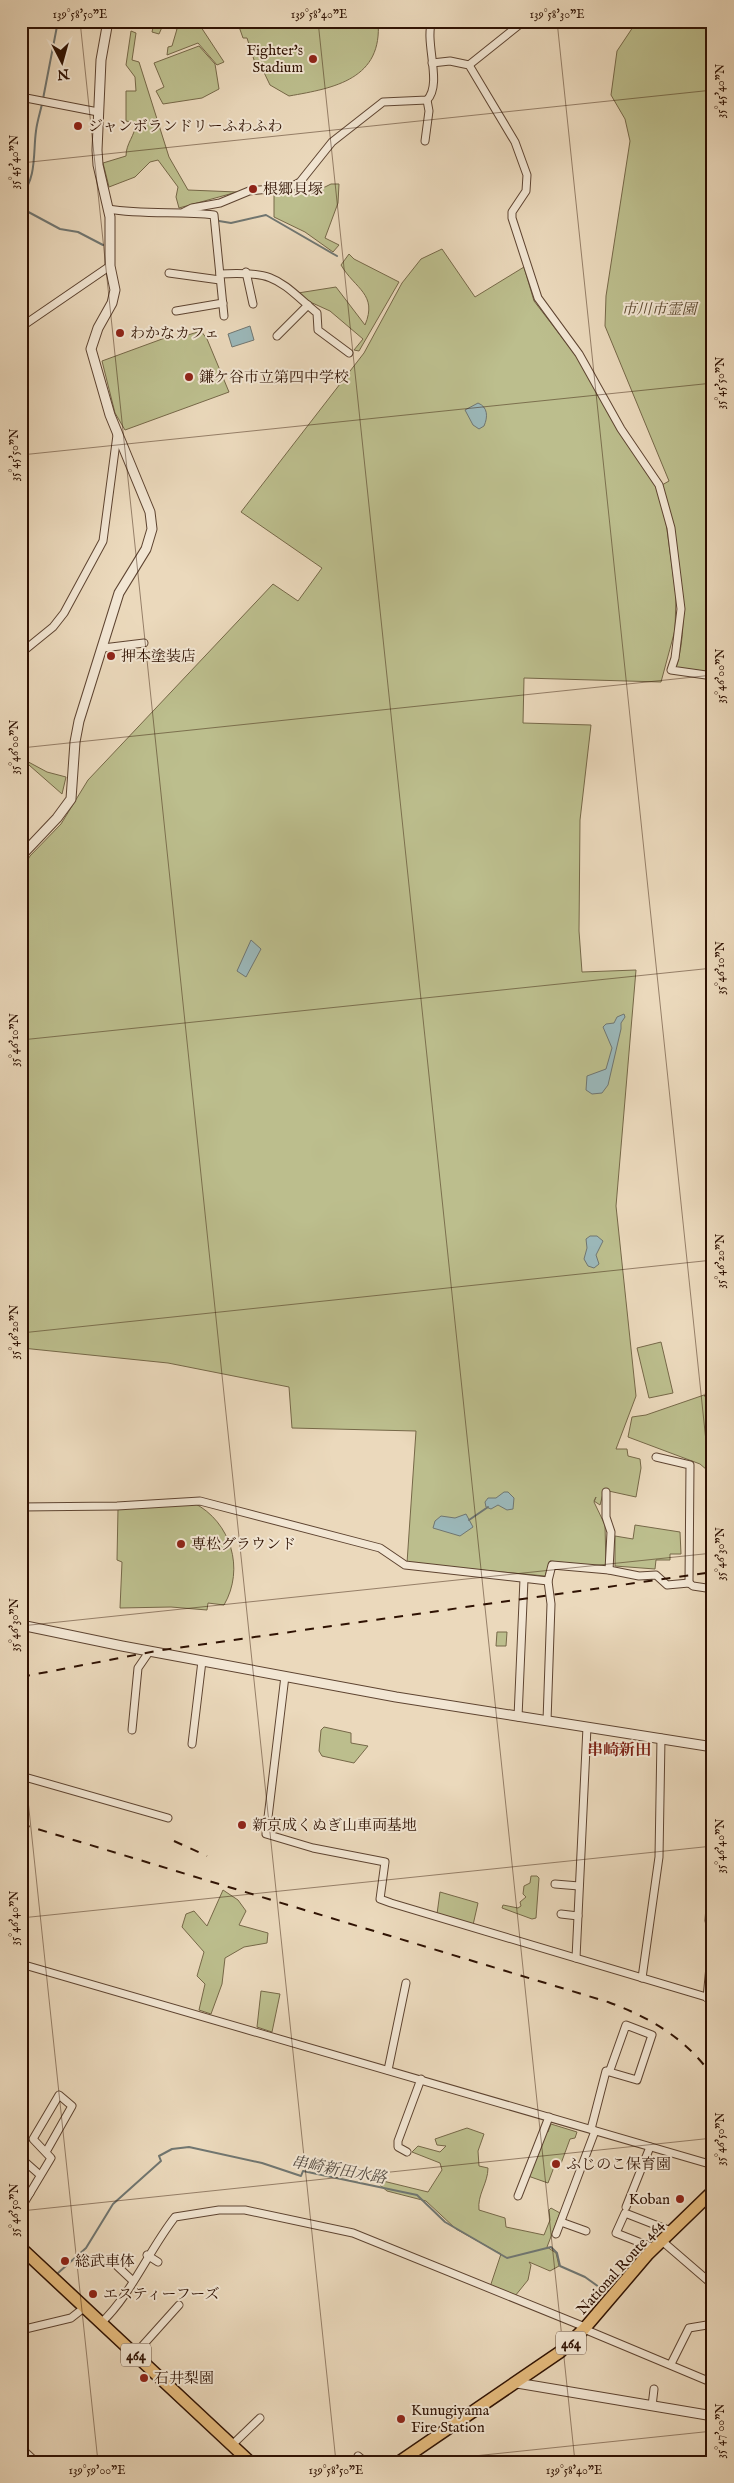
<svg xmlns="http://www.w3.org/2000/svg" width="734" height="2483" font-family="'IM FELL English','Noto Serif JP',serif">
<style>
.green{fill:#bcbe8d;stroke:#766848}
.water{fill:#9bb8ba;stroke:#707671}
.lines{fill:none;stroke-linecap:round;stroke-linejoin:round}
.stream{stroke:#707671;stroke-width:2}
.minor-casing{stroke:#5e4431;stroke-width:9}
.tertiary-casing{stroke:#5e4431;stroke-width:11}
.trunk-casing{stroke:#2f1203;stroke-width:14}
.minor{stroke:#f2e6d3;stroke-width:7}
.tertiary{stroke:#f2e6d3;stroke-width:9}
.trunk{stroke:#e6bc7e;stroke-width:11}
.rail{stroke:#2f1203;stroke-width:2;stroke-dasharray:9 9;stroke-linecap:butt}
.ticks{fill:none;stroke:#2f1203;stroke-width:1;stroke-opacity:0.45}
.poi-dot{fill:#8f2418;stroke:#f2e6d3;stroke-width:2}
.labels{text-anchor:middle;stroke-width:4;stroke-linejoin:round;paint-order:stroke}
.shield{fill:#f2e6d3;stroke:#6a5241;stroke-width:1}
.shield-label{font-size:14px;font-weight:bold;fill:#2f1203}
.poi-label{font-size:15px;fill:#2f1203;stroke:#f2e6d3;text-anchor:start}
.park-label{font-size:15px;font-style:italic;fill:#59462c;stroke:#f2e6d3}
.street-label{font-size:15px;fill:#2f1203;stroke:#f2e6d3}
.neighbourhood-label{font-size:16px;font-weight:bold;fill:#7a1f14;stroke:#f2e6d3}
.water-label{font-size:16px;font-style:italic;fill:#554c43;stroke:#f2e6d3}
.neatline{fill:none;stroke:#2f1203;stroke-width:2}
.ticks-label{font-size:12px;text-anchor:middle;fill:#2f1203}
</style>
<rect width="100%" height="100%" fill="#ebd9bc"/>
<filter id="stains"><feTurbulence type="fractalNoise" baseFrequency=".004" numOctaves="4"/><feColorMatrix values="0 0 0 0 .2 0 0 0 0 .09 0 0 0 0 .02 0 0 0 .5 -.17"/></filter>
<radialGradient id="worn" r=".72"><stop offset=".6" stop-color="#630" stop-opacity="0"/><stop offset="1" stop-color="#630" stop-opacity=".3"/></radialGradient>
<g class="green">
<polygon points="166,21 197,21 224,62 217,65 198,43 167,55 168,47 172,46 177,29 163,25 159,34 152,32 154,23 164,24"/>
<path d="M237,21H378C383,79 335,88 289,96L270,85L259,62L255,63L247,38H243Z"/>
<path d="M637,21H713V672L676,668C694,609 673,545 662,485L669,481L605,326L606,296L630,141L625,119L611,95L617,51Z"/>
<path d="M131,31L136,33L132,60L139,62L169,157L188,190L237,192L179,208L176,197L178,187L158,160L150,162L135,177L109,187L103,163L126,156C126,143 135,136 136,123L126,121V91H136L135,77L126,65Z"/>
<polygon points="199,46 215,64 219,89 202,98 163,104 156,91 164,87 154,63"/>
<polygon points="331,184 339,184 338,203 325,238 339,245 333,252 305,232 274,217 274,194 304,185 307,196"/>
<polygon points="442,249 475,297 524,267 534,301 577,357 656,485 665,515 676,596 675,630 661,682 524,678 523,723 591,725 580,820 579,931 582,972 636,970 616,1206 636,1396 616,1449 627,1449 628,1456 640,1459 641,1468 636,1497 604,1490 600,1505 594,1501 596,1497 594,1502 605,1525 606,1567 550,1561 545,1576 407,1563 416,1431 292,1428 289,1387 168,1363 22,1348 21,872 30,856 61,824 88,780 273,584 298,601 322,568 241,512 364,353 402,283 421,259"/>
<path d="M349,254L354,259L399,282L359,351L354,350L363,339L330,311L308,301L298,293L336,287L365,325C378,294 355,289 341,265Z"/>
<polygon points="201,331 207,339 229,392 125,430 115,413 102,361 173,335 175,339"/>
<polygon points="21,758 47,772 66,777 62,794"/>
<polygon points="661,1342 673,1393 649,1398 637,1348"/>
<polygon points="704,1395 713,1406 713,1484 707,1470 700,1464 628,1437 632,1417 646,1415"/>
<path d="M194,1503C231,1522 245,1569 224,1605L208,1603L207,1610L171,1607L120,1608L122,1562L117,1560L118,1509Z"/>
<polygon points="635,1525 680,1532 681,1554 670,1554 670,1560 656,1560 655,1569 615,1566 615,1536 633,1539"/>
<polygon points="497,1632 507,1632 506,1646 496,1646"/>
<polygon points="324,1727 351,1733 351,1743 368,1746 354,1763 322,1756 319,1751 321,1730"/>
<polygon points="531,1876 537,1876 539,1878 536,1918 532,1919 502,1908 503,1905 518,1908 521,1906 520,1902 526,1897 523,1894 524,1886 530,1883"/>
<polygon points="223,1890 238,1900 246,1911 239,1925 268,1933 267,1943 244,1947 225,1958 222,1984 211,2014 199,2010 205,1984 197,1976 204,1952 182,1927 186,1914 194,1911 207,1926"/>
<polygon points="440,1892 478,1903 473,1925 437,1914"/>
<polygon points="261,1991 280,1994 272,2032 257,2027"/>
<polygon points="551,2124 577,2132 575,2138 570,2139 559,2169 554,2167 548,2183 528,2176 545,2132 548,2132"/>
<path d="M467,2128L484,2134L478,2151L479,2166L488,2168C488,2183 477,2195 479,2210L505,2218L506,2227L544,2235L550,2220L549,2210L551,2208L560,2213L547,2247L556,2253L559,2266L550,2271L529,2262L531,2265L528,2280L515,2296L490,2287L501,2254L456,2229L426,2201L387,2191L380,2185L383,2181L428,2192L442,2170L440,2163L412,2152L418,2146L440,2152L446,2146L437,2145L435,2139Z"/>
</g>
<g class="water">
<polygon points="250,326 254,340 232,347 228,334"/>
<path d="M478,403C488,407 488,417 484,426L479,429L473,425L465,410Z"/>
<polygon points="251,940 261,949 246,977 237,971"/>
<polygon points="624,1014 625,1017 621,1023 621,1029 608,1085 602,1093 592,1094 586,1090 587,1076 606,1069 612,1048 603,1027 606,1024 614,1023 617,1017"/>
<polygon points="590,1236 597,1236 603,1241 596,1255 599,1264 594,1268 588,1266 584,1259 587,1248 586,1239"/>
<polygon points="504,1492 508,1492 514,1498 513,1509 507,1510 498,1505 491,1509 486,1507 485,1502 488,1498 496,1498"/>
<polygon points="466,1514 473,1527 460,1536 433,1528 435,1521 441,1516 455,1518"/>
</g>
<g class="lines">
<g class="stream">
<polyline points="43,99 58,21"/>
<path d="M21,195C37,179 33,151 36,131C37,122 40,113 42,104"/>
<polyline points="21,208 60,229 78,232 103,245"/>
<polyline points="219,221 231,223 266,215 337,256"/>
<polyline points="469,1520 488,1507"/>
<polyline points="58,2273 86,2248 113,2204 161,2161 159,2156 172,2149 189,2147 262,2163 301,2176 303,2171 417,2195 445,2222 507,2258 551,2247 557,2253 560,2266 585,2277 606,2292"/>
</g>
<g class="minor-casing">
<g id="minor">
<polyline points="432,63 450,61 469,65 515,142 527,175 526,191 512,212 512,218 538,298 579,354 621,429 659,485 671,528 681,609 675,658 671,670 713,676"/>
<polyline points="469,65 524,21"/>
<polyline points="21,97 98,112"/>
<polyline points="425,141 429,111 427,100"/>
<path d="M108,209C144,215 179,211 214,215L224,316"/>
<path d="M184,212L192,208L220,203L249,191L291,187L300,182L332,142L383,102L427,100C443,84 424,42 432,21"/>
<polyline points="246,272 253,304"/>
<polyline points="169,273 220,280"/>
<path d="M220,274C276,271 277,279 317,313L318,330L349,353"/>
<polyline points="176,311 223,303"/>
<polyline points="21,327 110,266"/>
<polyline points="277,336 308,305"/>
<polyline points="103,648 144,643"/>
<polyline points="21,653 53,627 64,613 103,541 117,435"/>
<polyline points="713,1394 709,1395 713,1400"/>
<polyline points="656,1457 690,1465 689,1583"/>
<polyline points="606,1492 606,1517 611,1532 609,1570"/>
<polyline points="21,1507 117,1506 200,1501 380,1548 405,1565 548,1581 552,1565 609,1570 639,1576 656,1575 667,1585 689,1583 693,1586 713,1589"/>
<polyline points="285,1676 266,1834 313,1848 385,1862 380,1899 391,1903 713,1999"/>
<polyline points="518,1717 524,1579"/>
<polyline points="547,1721 551,1604 548,1581"/>
<polyline points="132,1730 138,1668 149,1652"/>
<polyline points="192,1744 202,1661"/>
<polyline points="21,1776 168,1818"/>
<polyline points="713,1862 709,1921 713,1923"/>
<polyline points="555,1884 579,1886"/>
<polyline points="561,1914 578,1916"/>
<polyline points="576,1958 587,1727"/>
<polyline points="21,1964 713,2165"/>
<polyline points="642,1978 659,1857 661,1738"/>
<polyline points="707,1998 713,1935"/>
<polyline points="388,2070 406,1983"/>
<polyline points="591,2129 606,2071 637,2080 652,2035 626,2025 610,2070"/>
<polyline points="407,2152 398,2147 398,2141 421,2079"/>
<polyline points="23,2160 40,2175"/>
<polyline points="21,2186 30,2193"/>
<polyline points="518,2196 549,2117"/>
<polyline points="626,2207 650,2147"/>
<polyline points="21,2208 51,2158 33,2139 59,2095 72,2106 46,2152"/>
<polyline points="561,2222 586,2231"/>
<polyline points="556,2234 595,2131"/>
<polyline points="662,2241 713,2285"/>
<polyline points="654,2248 616,2233 625,2213 671,2231"/>
<polyline points="147,2255 158,2262"/>
<polyline points="116,2265 133,2281"/>
<path d="M101,2323C131,2295 149,2250 175,2217L219,2210H245L353,2233L585,2327"/>
<polyline points="584,2329 713,2383"/>
<polyline points="21,2330 71,2318 85,2307"/>
<polyline points="135,2354 179,2305"/>
<polyline points="671,2364 689,2328 713,2324"/>
<polyline points="652,2406 654,2389"/>
<polyline points="232,2445 260,2418"/>
<polyline points="21,2448 36,2462"/>
<polyline points="358,2456 365,2462"/>
</g>
</g>
<g class="tertiary-casing">
<g id="tertiary">
<polyline points="21,856 57,818 71,799 75,742 79,721 119,593 146,549 152,529 150,512 110,415 91,349 98,328 112,303 115,290 110,266 110,217 98,165 97,150 101,60 108,21"/>
<polyline points="21,1625 122,1646 396,1697 713,1747"/>
<polyline points="517,2383 713,2416"/>
</g>
</g>
<g class="trunk-casing">
<g id="trunk">
<polyline points="21,2248 250,2462"/>
<polyline points="399,2462 560,2352 584,2329 648,2254 713,2191"/>
</g>
</g>
<use href="#minor" class="minor"/>
<use href="#tertiary" class="tertiary"/>
<use href="#trunk" class="trunk"/>
<g class="rail">
<polyline points="21,1677 156,1651 713,1572"/>
<path d="M21,1824L608,2002C651,2018 687,2039 713,2077"/>
<polyline points="174,1841 207,1856"/>
</g>
</g>
<path class="ticks" d="M80,21L336,2462M318,21L575,2462M557,21L713,1508M21,163L713,90M21,455L713,383M21,748L713,675M21,1040L713,968M21,1333L713,1260M21,1626L713,1553M21,1734L98,2462M21,1918L713,1846M21,2211L713,2138M417,2462L713,2431"/>
<g class="poi-dot">
<circle cx="313" cy="59" r="5"/>
<circle cx="78" cy="126" r="5"/>
<circle cx="253" cy="189" r="5"/>
<circle cx="120" cy="333" r="5"/>
<circle cx="189" cy="377" r="5"/>
<circle cx="111" cy="656" r="5"/>
<circle cx="181" cy="1544" r="5"/>
<circle cx="242" cy="1825" r="5"/>
<circle cx="556" cy="2164" r="5"/>
<circle cx="680" cy="2199" r="5"/>
<circle cx="65" cy="2261" r="5"/>
<circle cx="93" cy="2294" r="5"/>
<circle cx="144" cy="2378" r="5"/>
<circle cx="401" cy="2419" r="5"/>
</g>
<g class="labels">
<g class="shield">
<rect x="556" y="2331.5" width="30" height="23" rx="4"/>
<rect x="121" y="2343.5" width="30" height="23" rx="4"/>
</g>
<g class="shield-label">
<text x="571" y="2348">464</text>
<text x="136" y="2360">464</text>
</g>
<g class="poi-label">
<text x="303" y="55" text-anchor="end">Fighter's<tspan x="303" dy="17">Stadium</tspan></text>
<text x="88" y="131">ジャンボランドリーふわふわ</text>
<text x="263" y="194">根郷貝塚</text>
<text x="130" y="338">わかなカフェ</text>
<text x="199" y="382">鎌ケ谷市立第四中学校</text>
<text x="121" y="661">押本塗装店</text>
<text x="191" y="1549">専松グラウンド</text>
<text x="252" y="1830">新京成くぬぎ山車両基地</text>
<text x="566" y="2169">ふじのこ保育園</text>
<text x="670" y="2204" text-anchor="end">Koban</text>
<text x="75" y="2266">総武車体</text>
<text x="103" y="2299">エスティーフーズ</text>
<text x="154" y="2383">石井梨園</text>
<text x="411" y="2415">Kunugiyama<tspan x="411" dy="17">Fire Station</tspan></text>
</g>
<g class="park-label">
<text x="659" y="314">市川市霊園</text>
</g>
<g class="street-label">
<text transform="translate(620 2267) rotate(-48)" y="5">National Route 464</text>
</g>
<g class="neighbourhood-label">
<text x="619" y="1755">串崎新田</text>
</g>
<g class="water-label">
<text transform="translate(339 2169) rotate(10)" y="6">串崎新田水路</text>
</g>
</g>
<rect width="734" height="2483" fill="none" stroke="#ebd9bc" stroke-width="55"/>
<g transform="translate(62 62) rotate(174)" stroke="#f2e6d3" stroke-width="4" paint-order="stroke">
<path d="M0-4L9 19L0 12L-9 19Z" fill="#2f1203"/>
<text y="-8" font-size="14" font-weight="bold" text-anchor="middle" fill="#2f1203">N</text>
</g>
<rect x="28" y="28" width="678" height="2428" class="neatline"/>
<g class="ticks-label">
<text x="80" y="18">139°58'50"E</text>
<text x="319" y="18">139°58'40"E</text>
<text x="557" y="18">139°58'30"E</text>
<text transform="translate(720 91) rotate(-90)" y="4">35°45'40"N</text>
<text transform="translate(14 162) rotate(-90)" y="4">35°45'40"N</text>
<text transform="translate(720 383) rotate(-90)" y="4">35°45'50"N</text>
<text transform="translate(14 455) rotate(-90)" y="4">35°45'50"N</text>
<text transform="translate(720 676) rotate(-90)" y="4">35°46'00"N</text>
<text transform="translate(14 747) rotate(-90)" y="4">35°46'00"N</text>
<text transform="translate(720 968) rotate(-90)" y="4">35°46'10"N</text>
<text transform="translate(14 1040) rotate(-90)" y="4">35°46'10"N</text>
<text transform="translate(720 1261) rotate(-90)" y="4">35°46'20"N</text>
<text transform="translate(14 1332) rotate(-90)" y="4">35°46'20"N</text>
<text transform="translate(720 1554) rotate(-90)" y="4">35°46'30"N</text>
<text transform="translate(14 1625) rotate(-90)" y="4">35°46'30"N</text>
<text transform="translate(720 1846) rotate(-90)" y="4">35°46'40"N</text>
<text transform="translate(14 1918) rotate(-90)" y="4">35°46'40"N</text>
<text transform="translate(720 2139) rotate(-90)" y="4">35°46'50"N</text>
<text transform="translate(14 2210) rotate(-90)" y="4">35°46'50"N</text>
<text transform="translate(720 2431) rotate(-90)" y="4">35°47'00"N</text>
<text x="97" y="2474">139°59'00"E</text>
<text x="336" y="2474">139°58'50"E</text>
<text x="574" y="2474">139°58'40"E</text>
</g>
<rect width="100%" height="100%" filter="url(#stains)"/>
<rect width="100%" height="100%" fill="url(#worn)"/>
</svg>
